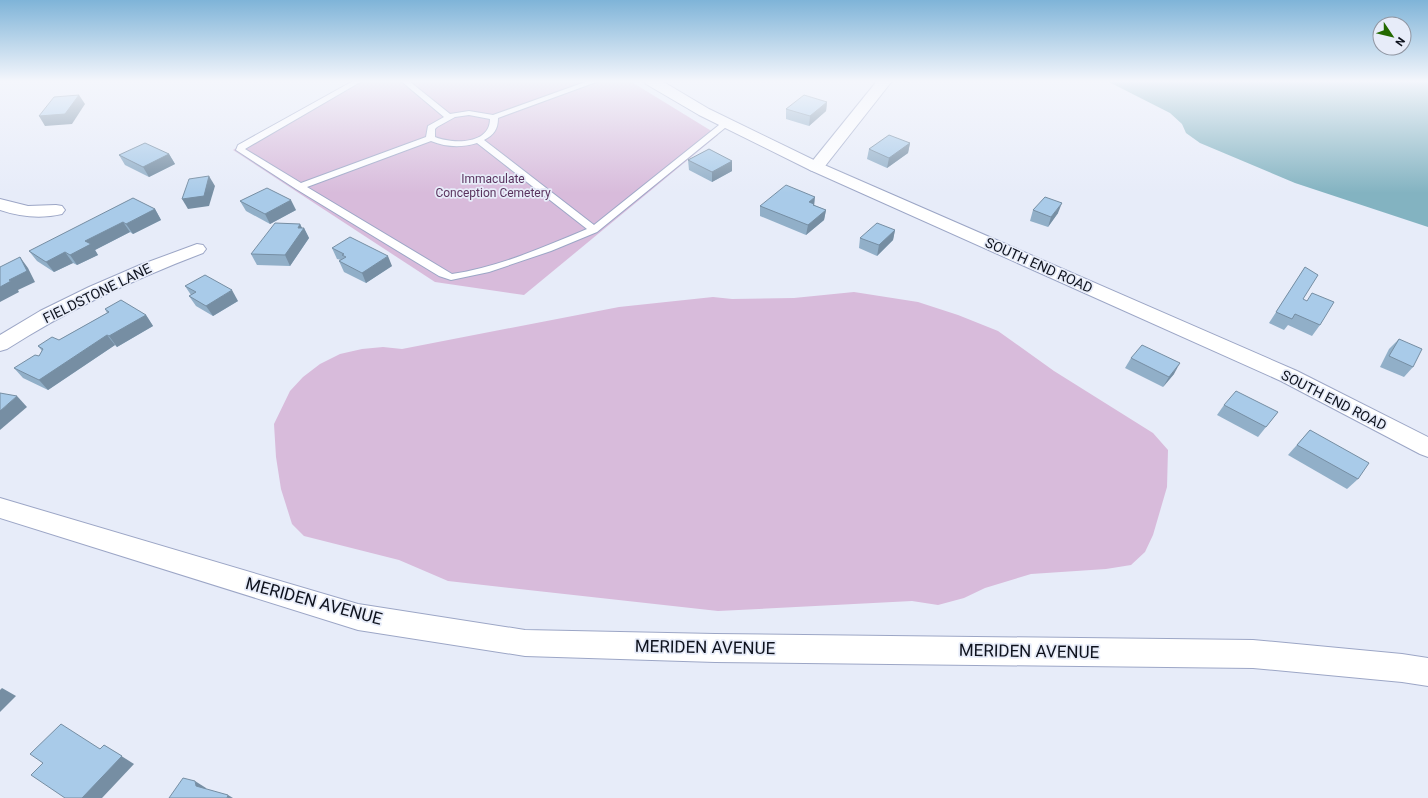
<svg xmlns="http://www.w3.org/2000/svg" width="1428" height="798" font-family="Roboto,sans-serif">
<style>
.green{fill:#d8bbdb}
.water{fill:#83b3c1}
.lines{fill:none;stroke-linecap:round;stroke-linejoin:round}
.service-casing{stroke:#9ca6c6;stroke-width:2}
.minor-casing{stroke:#9ca6c6;stroke-width:2}
.tertiary-casing{stroke:#9ca6c6;stroke-width:2}
.secondary-casing{stroke:#9ca6c6;stroke-width:2}
.service{fill:#fff;fill-rule:evenodd}
.minor{fill:#fff;fill-rule:evenodd}
.tertiary{fill:#fff;fill-rule:evenodd}
.secondary{fill:#fff;fill-rule:evenodd}
.wall{fill:#91afc8}
.shaded-wall{fill:#768ea3}
.building{fill:#a9cbe9;stroke:#768ea3}
.labels{text-anchor:middle;stroke-width:3.5;stroke-linejoin:round;paint-order:stroke}
.far-park-label{font-size:12px;fill:#5a345f;stroke:#e7ecf9}
.street-label{font-size:14px;fill:#0e121d;stroke:#e7ecf9}
.near-street-label{font-size:17px;fill:#0e121d;stroke:#e7ecf9}
</style>
<rect width="100%" height="100%" fill="#e7ecf9"/>
<g class="green">
<polygon points="355,81 630,81 718,135 524,295 435,282 233,150"/>
<polygon points="854,292 918,302 958,315 998,331 1054,371 1153,433 1168,450 1167,487 1153,535 1145,552 1131,565 1106,569 1031,574 985,588 964,598 938,605 912,601 718,611 448,581 399,560 304,536 292,524 281,489 276,457 274,424 290,391 303,377 320,364 340,354 362,349 383,347 402,349 619,307 713,297 732,299 794,298"/>
</g>
<polygon class="water" points="1107,81 1428,81 1428,227 1295,183 1200,143 1186,133 1182,124 1170,113"/>
<g class="lines">
<g class="service-casing">
<path id="service" d="M353,81H362L245,149L301,183L426,137L428,126L444,117L401,81H409L450,114L469,111L493,115L588,81H599L498,118C498,129 494,135 484,140L594,225L724,121H727L731,123L597,232L551,251L489,272L451,280L439,276L296,189L236,150L238,145ZM469,115L490,119C490,145 452,144 435,137V129L437,127L455,117ZM431,141C446,147 461,148 477,143L587,229C544,247 499,267 452,274L307,187Z"/>
</g>
<g class="minor-casing">
<g id="minor">
<polygon points="877,81 892,81 822,170 816,172 810,170 808,167 810,164"/>
<path d="M0,199L28,206L56,205L62,206L65,210L62,214C41,219 21,217 0,210Z"/>
<path d="M197,244L203,245L206,249L203,253C135,279 69,309 7,349L0,351V335L40,311L89,287L140,265Z"/>
</g>
</g>
<g class="tertiary-casing">
<polygon id="tertiary" points="644,81 662,81 709,109 822,164 1297,371 1428,437 1428,457 1420,454 1281,381 810,170 699,115 646,84"/>
</g>
<g class="secondary-casing">
<polygon id="secondary" points="0,498 358,604 525,630 715,634 1253,640 1402,654 1428,658 1428,686 1402,682 1253,668 715,662 525,656 358,630 0,518"/>
</g>
<use href="#service" class="service"/>
<use href="#minor" class="minor"/>
<use href="#tertiary" class="tertiary"/>
<use href="#secondary" class="secondary"/>
</g>
<g class="wall">
<polygon points="827,102 826,111 809,126 786,119 786,109"/>
<polygon points="910,143 908,153 887,168 867,159 869,149"/>
<polygon points="169,154 175,164 149,177 125,165 119,155"/>
<polygon points="688,160 732,161 732,171 712,182 689,170"/>
<polygon points="240,201 296,210 270,224 246,211"/>
<polygon points="814,205 826,210 824,220 806,235 760,216 760,206"/>
<polygon points="155,209 161,220 133,234 130,232 95,250 98,255 77,265 73,263 54,272 37,261 29,251"/>
<polygon points="1033,210 1058,213 1048,227 1030,221"/>
<polygon points="300,224 302,228 304,228 309,238 290,266 257,265 251,254"/>
<polygon points="895,230 893,240 877,256 859,248 860,238"/>
<polygon points="332,248 392,266 366,283 344,272 339,261 341,260 337,259"/>
<polygon points="1305,267 1303,299 1320,325 1312,336 1288,325 1284,330 1269,323"/>
<polygon points="185,286 238,301 213,316 196,306 189,296 191,295"/>
<polygon points="105,309 146,315 153,326 117,347 115,345 48,390 23,378 14,368 39,356 42,351 38,346 59,340 107,313"/>
<polygon points="1399,339 1413,367 1404,377 1380,367 1389,349"/>
<polygon points="1131,358 1174,374 1163,387 1125,368"/>
<polygon points="1224,405 1278,412 1258,437 1217,415"/>
<polygon points="1310,430 1358,479 1347,489 1288,455"/>
</g>
<g class="shaded-wall">
<polygon points="79,95 85,104 72,124 45,126 39,116"/>
<polygon points="827,102 826,111 809,126 810,116"/>
<polygon points="910,143 908,153 887,168 889,158"/>
<polygon points="169,154 175,164 149,177 143,167"/>
<polygon points="732,161 732,171 712,182 712,172"/>
<polygon points="209,176 215,186 209,206 188,209 182,199"/>
<polygon points="815,197 814,207 809,202"/>
<polygon points="291,200 296,210 270,224 265,214"/>
<polygon points="1062,203 1058,213 1048,227 1051,217"/>
<polygon points="155,209 161,220 133,234 126,224"/>
<polygon points="826,210 824,220 806,235 808,225"/>
<polygon points="123,222 130,232 95,250 98,255 77,265 70,255 85,241"/>
<polygon points="300,224 303,230 304,228 309,238 290,266 285,255 298,228"/>
<polygon points="895,230 893,240 877,256 879,245"/>
<polygon points="65,252 73,263 54,272 46,262"/>
<polygon points="388,256 392,266 366,283 362,273"/>
<polygon points="20,257 28,268 35,282 18,290 19,292 0,302 0,287"/>
<polygon points="232,290 238,301 213,316 206,306"/>
<polygon points="146,315 153,326 117,347 109,336"/>
<polygon points="107,335 115,345 48,390 39,380"/>
<polygon points="1180,363 1174,374 1163,387 1169,377"/>
<polygon points="17,396 27,407 0,430 0,411"/>
<polygon points="2,688 16,696 0,712 0,690"/>
<polygon points="104,745 134,764 102,798 82,798"/>
<polygon points="195,781 206,788 207,793 196,786"/>
<polygon points="228,795 233,798 227,798"/>
</g>
<g class="building">
<polygon points="79,95 65,114 39,116 54,97"/>
<polygon points="804,95 827,102 810,116 786,109"/>
<polygon points="889,135 910,143 889,158 869,149"/>
<polygon points="145,143 169,154 143,167 119,155"/>
<polygon points="709,149 732,161 712,172 688,160"/>
<polygon points="209,176 204,196 182,199 189,179"/>
<polygon points="786,185 815,197 809,202 814,204 813,205 826,210 808,225 760,206"/>
<polygon points="267,188 291,200 265,214 240,201"/>
<polygon points="1045,197 1062,203 1051,217 1033,210"/>
<polygon points="133,198 155,209 126,224 123,222 85,241 91,244 70,255 65,252 46,262 29,251"/>
<polygon points="275,223 300,224 298,228 304,228 285,255 251,254"/>
<polygon points="877,223 895,230 879,245 860,238"/>
<polygon points="350,237 388,256 362,273 339,261 346,257 342,255 344,254 332,248"/>
<polygon points="20,257 27,271 9,280 11,281 0,287 0,267"/>
<polygon points="1305,267 1318,275 1303,299 1307,301 1312,293 1334,302 1320,325 1295,314 1292,319 1276,312"/>
<polygon points="205,275 232,290 206,306 189,296 196,292 185,286"/>
<polygon points="121,300 146,315 109,336 107,335 39,380 14,368 35,355 39,356 43,349 38,346 52,337 59,340 109,312 105,309"/>
<polygon points="1399,339 1422,349 1413,367 1389,356"/>
<polygon points="1142,345 1180,363 1169,377 1131,358"/>
<polygon points="1236,391 1278,412 1266,427 1224,405"/>
<polygon points="0,393 17,396 0,411"/>
<polygon points="1310,430 1369,463 1358,479 1297,445"/>
<polygon points="61,724 100,749 104,745 122,756 82,798 65,798 31,775 43,763 30,754"/>
<polygon points="183,778 195,781 196,786 228,795 227,798 169,798"/>
</g>
<linearGradient id="sky" x2="0" y2="1"><stop stop-color="#7fb4d8"/><stop offset="0.42" stop-color="#f4f6fc"/><stop offset="1" stop-color="#f4f6fc" stop-opacity="0"/></linearGradient>
<rect width="1428" height="193" fill="url(#sky)"/>
<g class="labels">
<g class="far-park-label">
<text x="493" y="183">Immaculate<tspan x="493" dy="14">Conception Cemetery</tspan></text>
</g>
<g class="street-label">
<text transform="translate(1039 265) rotate(24)" y="5">SOUTH END ROAD</text>
<text transform="translate(97 293) rotate(-26)" y="5">FIELDSTONE LANE</text>
<text transform="translate(1334 400) rotate(27)" y="5">SOUTH END ROAD</text>
</g>
<g class="near-street-label">
<text transform="translate(314 601) rotate(15)" y="6">MERIDEN AVENUE</text>
<text transform="translate(705 647) rotate(1)" y="6">MERIDEN AVENUE</text>
<text transform="translate(1029 651) rotate(1)" y="6">MERIDEN AVENUE</text>
</g>
</g>
<g transform="translate(1392 36) rotate(125)"><circle r="19" fill="#e7ecf9" stroke="#9095a1"/>
<path d="M0-3L7 15L0 10L-7 15Z" fill="#236900"/>
<text y="-6" font-size="11" font-weight="bold" text-anchor="middle" fill="#0e121d">N</text>
</g>
</svg>
